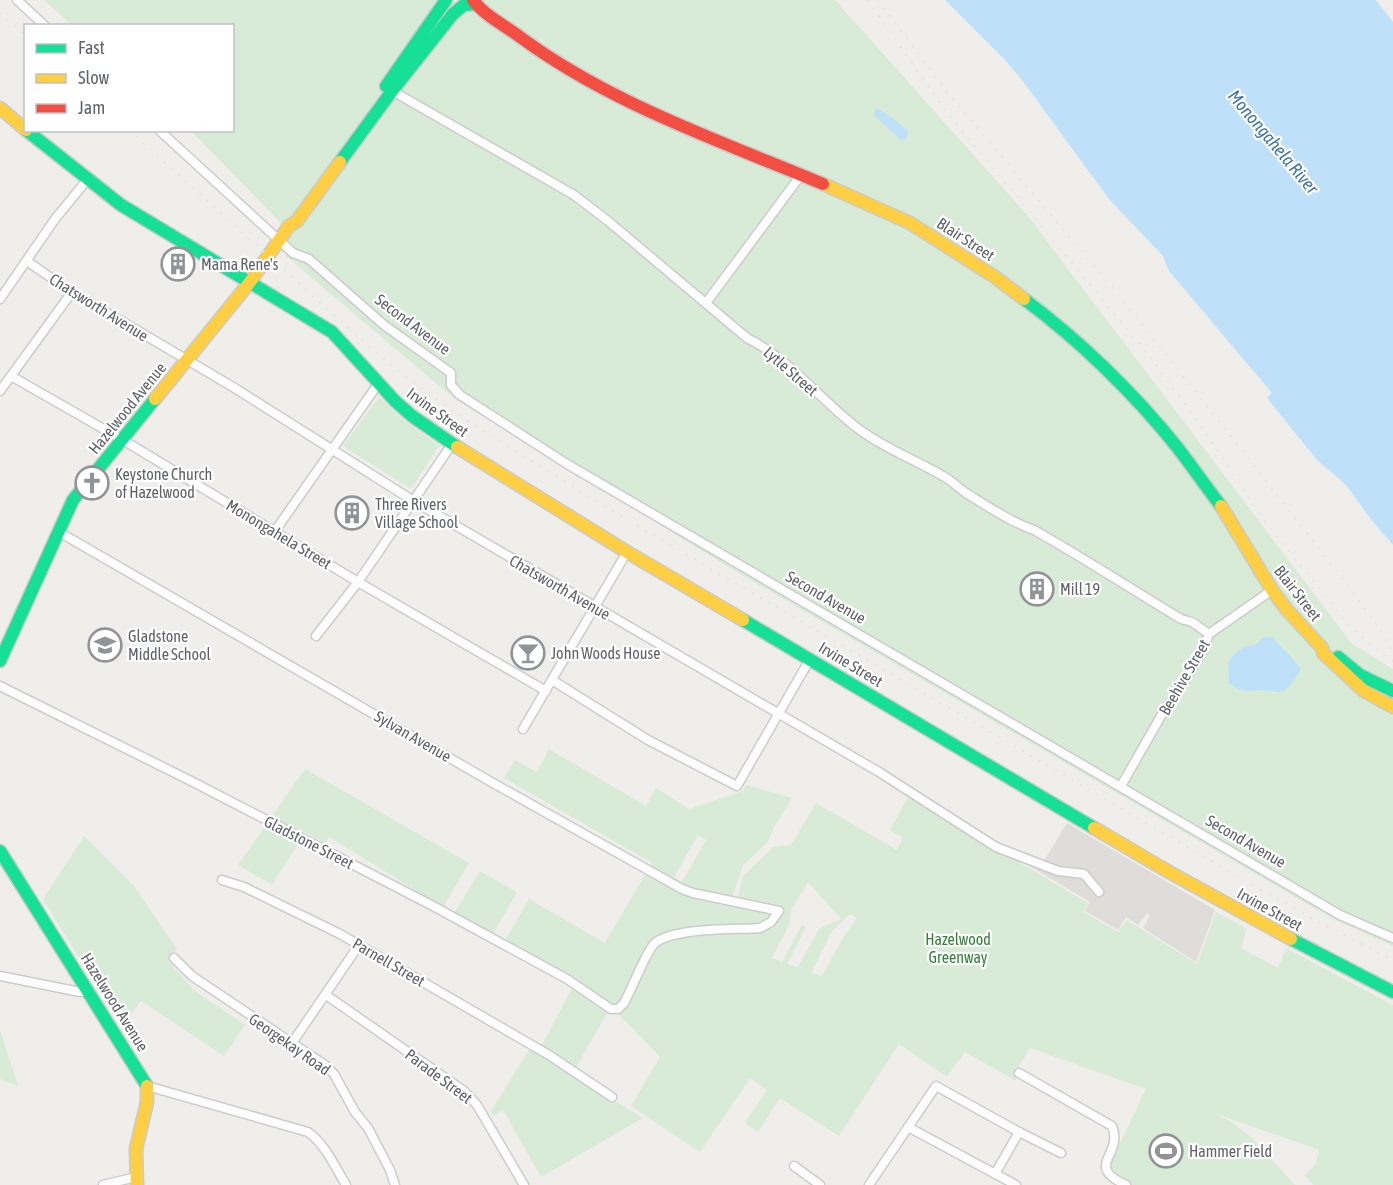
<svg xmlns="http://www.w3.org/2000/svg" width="1393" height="1185" font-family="'Asap Condensed',sans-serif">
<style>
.industrial{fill:#dfddda}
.green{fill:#d8ebd6;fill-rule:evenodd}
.water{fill:#bfe0f9}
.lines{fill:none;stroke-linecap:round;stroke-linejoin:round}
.street-casing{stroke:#cbcccc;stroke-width:11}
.fast-casing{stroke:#cacacb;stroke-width:15}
.slow-casing{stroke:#cacacb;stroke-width:15}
.jam-casing{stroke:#cacacb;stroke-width:15}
.street{stroke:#fdfcfc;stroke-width:8}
.fast{stroke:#16e098;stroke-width:12}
.slow{stroke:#ffcf43;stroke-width:12}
.jam{stroke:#f24e42;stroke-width:12}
.rail{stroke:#e4e4e4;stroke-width:2;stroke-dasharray:1.5 8;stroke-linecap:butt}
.labels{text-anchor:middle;stroke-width:4.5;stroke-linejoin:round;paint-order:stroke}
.street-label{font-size:16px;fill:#5f6368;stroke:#fff}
.poi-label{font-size:16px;fill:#5f6368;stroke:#fff;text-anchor:start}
.park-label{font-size:16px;fill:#348238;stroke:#fff}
.water-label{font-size:18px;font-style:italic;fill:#4174aa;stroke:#fff}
</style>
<rect width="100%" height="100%" fill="#efeeea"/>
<polygon class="industrial" points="1067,823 1215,910 1196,962 1143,928 1150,916 1147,913 1138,925 1126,917 1118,930 1085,911 1090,902 1028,865 1034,856 1044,861"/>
<g class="green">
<polygon points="44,0 835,0 1028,216 1352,644 1393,669 1393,946 1335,920 737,572 456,400 286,256 280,222 191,131 232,130 232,26 72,25"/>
<polygon points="379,397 406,422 439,446 411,489 343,446"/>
<path d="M549,749L646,806L656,788L689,809L743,791L746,785L792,798L774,827L768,842L743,865L733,895L738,897L743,876L773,847L791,845L816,803L897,850L903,838L890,830L908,797L1088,903L1083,912L1118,932L1127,920L1197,964L1216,912L1247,929L1241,948L1278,968L1286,948L1393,1005V1185H1314L1304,1176L1316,1164L1319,1150L1214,1113L1231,1122L1251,1137L1295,1185H1117L1104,1177L1146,1089L1030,1048L1019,1066L1016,1081L965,1052L947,1077L899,1044L839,1136L780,1098L758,1132L745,1123L767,1090L750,1078L700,1152L631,1106L660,1057L611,1006L572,1075L643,1118L541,1177L503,1110L493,1116L491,1111L529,1050L543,1043L577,979L505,941L529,899L605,943L652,863L504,778L515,760L537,772ZM698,835L706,840L682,882L674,877ZM808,882L841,919L819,929L798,967L787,964L806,927L802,925L782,962L772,958L790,923L791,910ZM850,914L857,918L845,934L822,976L811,973L832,931Z"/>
<polygon points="305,769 469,863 443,907 329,837 325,844 305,832 272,885 238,865"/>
<polygon points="84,836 133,885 177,949 168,961 195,991 245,1025 224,1056 141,1001 122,1027 43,899"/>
<polygon points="480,871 517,892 493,934 455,912"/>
<polygon points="0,1030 18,1086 0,1079"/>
</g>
<g class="water">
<polygon points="945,0 1376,0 1393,22 1393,545 1373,522 1345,484 1317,460 1267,398 1272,393 1169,271 1163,256 1109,199 1022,80 1005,60"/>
<polygon points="877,108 890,116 909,132 906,139 902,141 876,117 874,112"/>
<path d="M1264,637H1272C1280,647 1295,659 1301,669C1298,675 1289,688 1283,691C1277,693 1275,691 1270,691C1252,688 1245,697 1229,683L1228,662C1233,654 1244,644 1255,645Z"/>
</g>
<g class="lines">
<g class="street-casing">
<g id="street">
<polyline points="17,0 45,26"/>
<path d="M389,89L574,195L608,221L747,338C791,360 821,401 860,430C887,450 919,461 948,479C954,483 960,489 966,493C987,506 1011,522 1034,530C1084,558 1131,589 1181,619L1192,622L1209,634"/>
<polyline points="159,130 293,253 309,259 384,325 451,373 451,385 460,395 567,464 1340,915 1393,938"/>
<polyline points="28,262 72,292 233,387 412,500 879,772 996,847 1058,871 1084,874 1099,892"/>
<polyline points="0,299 55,219 87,180"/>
<polyline points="706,303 801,175"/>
<polyline points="11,376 123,440 358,582 546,691"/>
<polyline points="0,391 72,292"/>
<polyline points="275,531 378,384"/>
<polyline points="316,636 358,582 452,444"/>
<polyline points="552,680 648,740 737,786 810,659"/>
<path d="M0,686L191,781L433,906L567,979L611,1009H618L624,1003C632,989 645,954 654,944C672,927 735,930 760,928L771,922L779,911L693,893L682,889L493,783L59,532"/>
<polyline points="523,729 627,552"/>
<polyline points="1121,786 1165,709 1179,691 1202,652 1209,634 1272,590"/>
<polyline points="222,880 244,887 340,934 549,1055 612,1097"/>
<polyline points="174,958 192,976 325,1065 334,1074 355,1112 368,1128 390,1170 395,1185"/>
<polyline points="0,976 80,992 89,991"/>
<polyline points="326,995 464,1091 477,1105 524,1185"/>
<polyline points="292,1043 359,945"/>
<path d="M1019,1073L1112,1126C1124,1156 1083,1165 1126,1185"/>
<path d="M147,1086L308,1132C326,1145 335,1167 346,1185"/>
<polyline points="908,1127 1016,1185"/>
<polyline points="794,1166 820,1185"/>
<polyline points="995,1174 1019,1132"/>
<polyline points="103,1185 136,1177"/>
<polyline points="869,1185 936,1086 1019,1132 1061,1153"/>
</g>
</g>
<g class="fast-casing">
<g id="fast">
<polyline points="386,86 446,0"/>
<polyline points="26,130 121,205 332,332 395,401 412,416 457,447"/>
<polyline points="340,162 392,91 453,14 464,5 476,4"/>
<path d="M1024,299C1079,340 1134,393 1177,447C1192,466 1206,487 1221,506"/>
<polyline points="743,620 1094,828"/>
<polyline points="1338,657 1360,675 1393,691"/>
<polyline points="0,661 73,500 155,399"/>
<polyline points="0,851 147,1086"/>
<polyline points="1291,939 1393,992"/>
</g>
</g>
<g class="slow-casing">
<g id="slow">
<polyline points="0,108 26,130"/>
<polyline points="823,184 910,223 995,277 1024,299"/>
<polyline points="155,399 250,282 289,226 297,221 340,162"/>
<polyline points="457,447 627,552 743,620"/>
<polyline points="1221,506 1272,590 1287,610 1322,648 1323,653 1364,691 1393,707"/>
<polyline points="1094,828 1169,872 1291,939"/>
<polyline points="137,1185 136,1149 147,1102 147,1086"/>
</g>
</g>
<g class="jam-casing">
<path id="jam" d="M473,0C483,14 502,24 516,34C608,103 718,140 823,184"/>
</g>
<use href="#street" class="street"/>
<use href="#fast" class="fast"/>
<use href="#slow" class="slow"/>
<use href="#jam" class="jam"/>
<g class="rail">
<polyline points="868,0 944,109 1151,358 1203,429 1266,523 1350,627 1372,646 1393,661"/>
<polyline points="878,0 943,87 1120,297 1249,459 1365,608 1384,635 1393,653"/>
<polyline points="0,13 26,36"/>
<polyline points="129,130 375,352 421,388 472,424 639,527 1220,866 1309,917 1393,960"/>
</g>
</g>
<defs>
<g id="building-ring" transform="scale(1.725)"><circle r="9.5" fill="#fff" stroke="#919496" stroke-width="1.5"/><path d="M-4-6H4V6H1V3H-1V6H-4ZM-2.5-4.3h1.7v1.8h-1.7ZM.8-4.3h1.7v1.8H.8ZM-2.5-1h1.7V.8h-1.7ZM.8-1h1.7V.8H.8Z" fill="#919496"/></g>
<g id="church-ring" transform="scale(1.725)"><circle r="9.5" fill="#fff" stroke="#919496" stroke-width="1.5"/><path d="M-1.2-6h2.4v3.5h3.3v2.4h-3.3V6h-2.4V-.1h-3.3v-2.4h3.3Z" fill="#919496"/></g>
<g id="school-ring" transform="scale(1.725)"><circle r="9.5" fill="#fff" stroke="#919496" stroke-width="1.5"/><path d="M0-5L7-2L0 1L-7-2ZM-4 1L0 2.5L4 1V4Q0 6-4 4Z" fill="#919496"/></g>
<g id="bar-ring" transform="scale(1.725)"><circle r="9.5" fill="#fff" stroke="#919496" stroke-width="1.5"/><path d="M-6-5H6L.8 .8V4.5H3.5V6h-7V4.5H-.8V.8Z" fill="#919496"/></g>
<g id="stadium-ring" transform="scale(1.725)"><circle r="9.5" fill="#fff" stroke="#919496" stroke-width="1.5"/><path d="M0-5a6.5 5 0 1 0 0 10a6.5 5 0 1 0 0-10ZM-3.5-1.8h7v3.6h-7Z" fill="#919496"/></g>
</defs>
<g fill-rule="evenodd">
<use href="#building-ring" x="178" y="264"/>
<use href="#church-ring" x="92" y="483"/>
<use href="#building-ring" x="352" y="513"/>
<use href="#building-ring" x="1037" y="589"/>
<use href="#school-ring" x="105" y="645"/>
<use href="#bar-ring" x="528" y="653"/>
<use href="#stadium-ring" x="1166" y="1151"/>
</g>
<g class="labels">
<g class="street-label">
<text transform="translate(966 239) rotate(33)" y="6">Blair Street</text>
<text transform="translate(99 307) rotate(32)" y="6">Chatsworth Avenue</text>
<text transform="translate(413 324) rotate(37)" y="6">Second Avenue</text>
<text transform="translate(791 371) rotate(41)" y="6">Lytle Street</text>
<text transform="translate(127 408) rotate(-51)" y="6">Hazelwood Avenue</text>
<text transform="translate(438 412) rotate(36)" y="6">Irvine Street</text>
<text transform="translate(279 534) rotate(31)" y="6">Monongahela Street</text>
<text transform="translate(560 587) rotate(30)" y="6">Chatsworth Avenue</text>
<text transform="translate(1298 593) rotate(52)" y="6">Blair Street</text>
<text transform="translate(826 597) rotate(30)" y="6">Second Avenue</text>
<text transform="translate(851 664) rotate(31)" y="6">Irvine Street</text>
<text transform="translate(1184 677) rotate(-60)" y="6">Beehive Street</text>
<text transform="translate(413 736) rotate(30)" y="6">Sylvan Avenue</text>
<text transform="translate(1246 841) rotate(30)" y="6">Second Avenue</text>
<text transform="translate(309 842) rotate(27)" y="6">Gladstone Street</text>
<text transform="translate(1270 909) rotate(29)" y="6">Irvine Street</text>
<text transform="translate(389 962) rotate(30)" y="6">Parnell Street</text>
<text transform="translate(115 1002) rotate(58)" y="6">Hazelwood Avenue</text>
<text transform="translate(290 1044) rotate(35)" y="6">Georgekay Road</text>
<text transform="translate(439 1076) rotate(37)" y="6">Parade Street</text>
</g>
<g class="poi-label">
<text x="201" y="270">Mama Rene's</text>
<text x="115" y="480">Keystone Church<tspan x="115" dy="18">of Hazelwood</tspan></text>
<text x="375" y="510">Three Rivers<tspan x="375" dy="18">Village School</tspan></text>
<text x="1060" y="595">Mill 19</text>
<text x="128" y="642">Gladstone<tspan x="128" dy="18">Middle School</tspan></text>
<text x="551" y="659">John Woods House</text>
<text x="1189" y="1157">Hammer Field</text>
</g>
<g class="park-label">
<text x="958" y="945">Hazelwood<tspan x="958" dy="18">Greenway</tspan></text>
</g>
<g class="water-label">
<text transform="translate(1273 142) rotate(50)" y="6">Monongahela River</text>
</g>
</g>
<rect x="24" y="24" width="210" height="108" fill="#ffffff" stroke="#bfc1c3" stroke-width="1.5"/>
<rect x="36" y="44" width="30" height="9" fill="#16e098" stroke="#bfc1c3" stroke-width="1.5"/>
<text x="78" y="54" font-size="18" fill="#5f6368">Fast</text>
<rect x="36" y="74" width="30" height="9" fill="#ffcf43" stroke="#bfc1c3" stroke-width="1.5"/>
<text x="78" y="84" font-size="18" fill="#5f6368">Slow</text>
<rect x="36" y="104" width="30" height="9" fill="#f24e42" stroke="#bfc1c3" stroke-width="1.5"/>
<text x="78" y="114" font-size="18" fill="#5f6368">Jam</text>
</svg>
